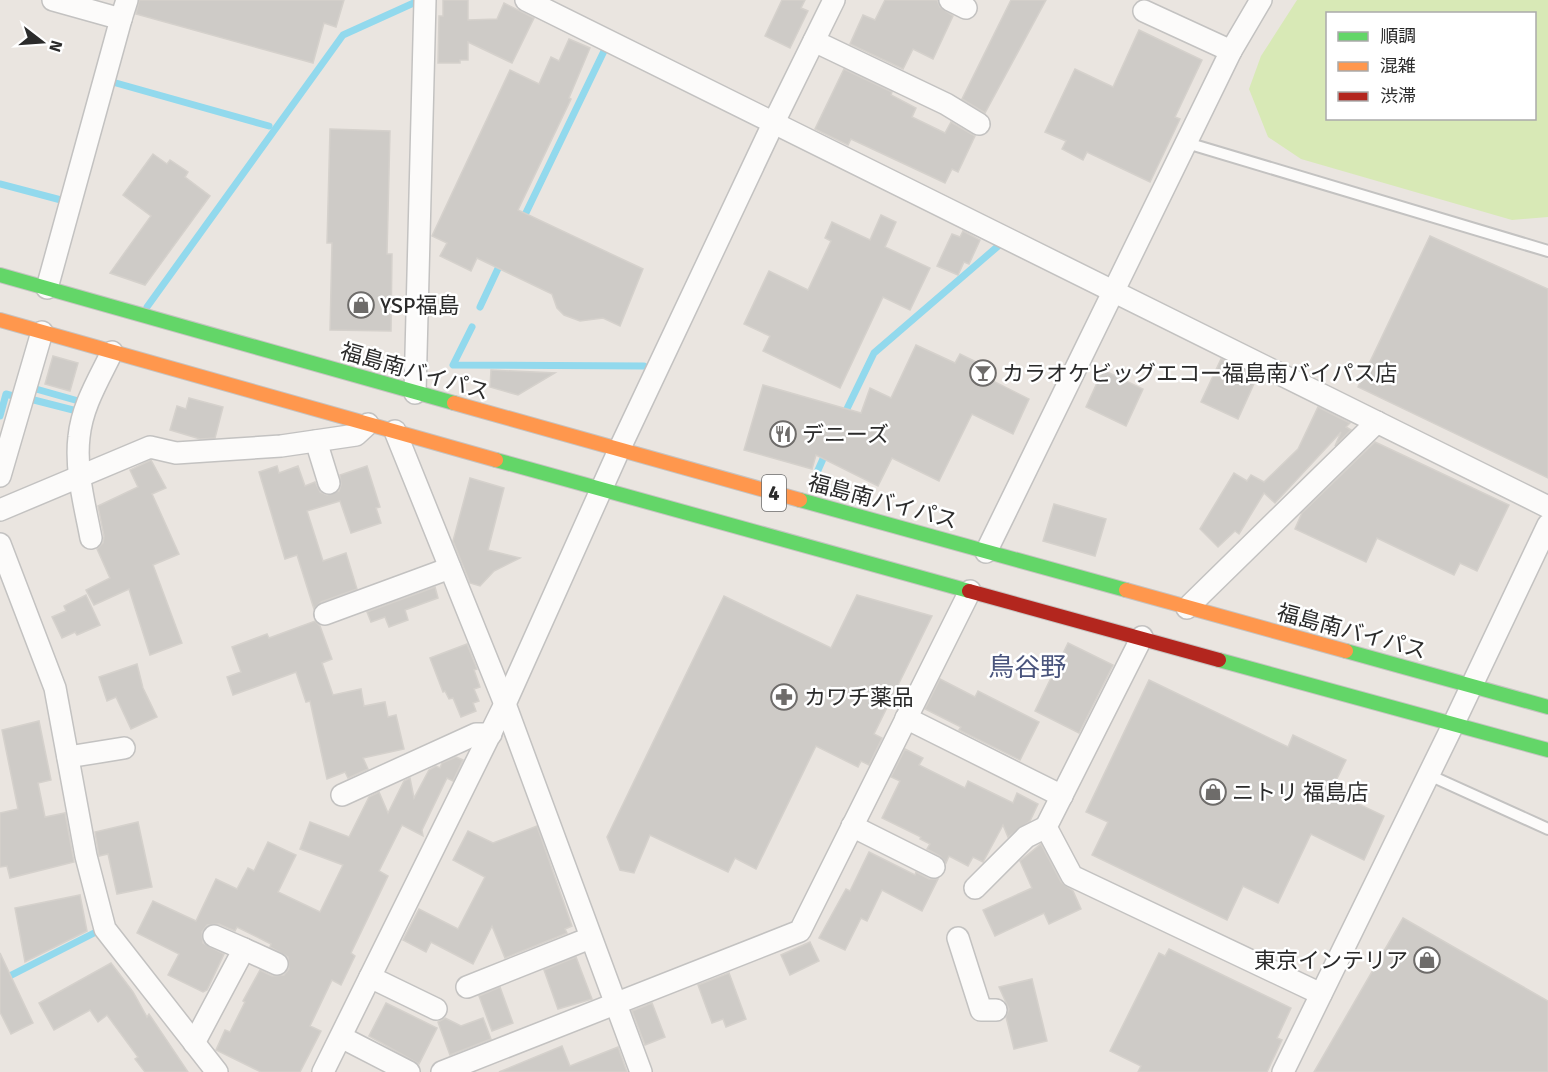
<svg xmlns="http://www.w3.org/2000/svg" width="1548" height="1072" font-family="Signika,'Noto Sans JP',sans-serif">
<style>
.pitch{fill:#d8e9b6;fill-rule:evenodd}
.lines{fill:none;stroke-linecap:round;stroke-linejoin:round}
.stream{stroke:#92d9ed;stroke-width:7}
.building{fill:#cecbc7;stroke:#d5d1cc;stroke-width:1.5}
.lane-casing{stroke:#c3c2c1;stroke-width:14}
.street-casing{stroke:#c3c2c1;stroke-width:24}
.fast-casing{stroke:#c5c3c1;stroke-width:16}
.slow-casing{stroke:#c5c3c1;stroke-width:16}
.jam-casing{stroke:#c5c3c1;stroke-width:16}
.lane{stroke:#fcfbfa;stroke-width:10}
.street{stroke:#fcfbfa;stroke-width:21}
.fast{stroke:#63d668;stroke-width:14}
.slow{stroke:#ff974d;stroke-width:14}
.jam{stroke:#b3261e;stroke-width:14}
.labels{text-anchor:middle;stroke-width:5;stroke-linejoin:round;paint-order:stroke}
.shield{fill:#fff;stroke:#6b6b6b;stroke-width:1.5}
.shield-label{font-size:21px;font-weight:bold;fill:#2b2b2b}
.poi-label{font-size:22px;fill:#2b2b2b;stroke:#fff;text-anchor:start}
.street-label{font-size:22px;fill:#2b2b2b;stroke:#fff}
.quarter-label{font-size:26px;fill:#4a557d;stroke:#fff}
</style>
<rect width="100%" height="100%" fill="#eae5e0"/>
<path class="pitch" d="M1297,0H1548V217L1512,220L1301,159L1268,137L1249,89L1261,56ZM1328,14H1534V118H1328Z"/>
<g class="lines">
<g class="stream">
<polyline points="116,83 269,126"/>
<polyline points="0,184 61,200"/>
<polyline points="522,221 605,49"/>
<polyline points="147,307 343,35 418,1"/>
<polyline points="480,307 502,260"/>
<polyline points="472,327 453,365 644,366"/>
<polyline points="36,389 82,402 83,399"/>
<polyline points="30,399 77,411 76,415"/>
<polyline points="0,416 6,394 17,397"/>
<polyline points="843,417 874,353 1004,241"/>
<polyline points="815,477 826,452"/>
<polyline points="0,981 98,931"/>
</g>
</g>
<g class="building">
<polygon points="139,0 344,0 336,27 324,23 313,63 136,14"/>
<polygon points="443,0 468,0 468,20 497,19 504,3 534,18 512,63 468,42 468,60 460,60 460,63 438,63 439,16 443,16"/>
<polygon points="782,0 805,0 801,8 808,11 790,48 765,36"/>
<polygon points="885,0 937,0 940,7 953,16 933,59 913,49 903,69 850,44 863,15 875,20"/>
<polygon points="1011,0 1046,0 985,113 962,99"/>
<polygon points="1139,30 1202,60 1175,117 1180,119 1150,182 1087,152 1083,160 1062,149 1066,141 1045,132 1075,69 1113,87"/>
<polygon points="569,39 590,48 569,98 571,99 518,210 643,269 620,326 603,318 580,321 564,315 557,308 552,294 477,258 471,271 440,256 447,243 432,236 510,70 539,84 551,57 559,61"/>
<polygon points="844,69 892,92 891,95 916,108 912,117 945,133 951,122 975,136 958,172 952,169 945,183 851,139 848,145 815,129"/>
<polygon points="330,129 390,131 387,254 392,254 391,331 330,330 332,243 327,243"/>
<polygon points="153,154 167,164 170,160 188,172 185,177 210,196 145,285 110,273 151,216 123,195"/>
<polygon points="881,215 896,222 885,247 930,268 910,310 883,297 840,388 763,351 770,336 744,324 769,271 808,290 831,241 825,238 832,222 870,240"/>
<polygon points="963,231 980,240 969,264 964,262 958,275 937,266 952,234 960,237"/>
<polygon points="1430,236 1548,289 1548,478 1358,387"/>
<polygon points="916,345 955,363 960,354 995,371 991,380 1029,399 1013,434 972,414 939,481 892,458 878,486 816,455 812,469 744,450 763,385 861,413 870,388 891,398"/>
<polygon points="53,356 78,363 70,391 45,384"/>
<polygon points="1221,359 1257,377 1238,419 1201,402"/>
<polygon points="491,370 555,373 518,395 490,387"/>
<polygon points="1103,370 1143,389 1126,426 1086,407"/>
<polygon points="189,398 223,407 215,438 200,439 170,430 177,406 186,409"/>
<polygon points="1318,407 1350,423 1346,427 1351,430 1335,446 1341,432 1275,503 1264,493 1239,534 1235,531 1218,547 1200,529 1234,473 1247,481 1251,475 1264,482 1298,449"/>
<polygon points="1375,442 1509,505 1477,571 1460,563 1454,575 1377,538 1366,562 1295,529 1302,513"/>
<polygon points="151,460 166,488 152,494 179,554 153,565 182,643 150,655 129,589 94,605 86,590 110,578 97,549 103,543 104,536 98,506 138,487 130,470"/>
<polygon points="277,466 279,473 298,466 305,486 315,482 320,492 327,495 339,491 341,485 340,475 367,466 380,507 376,508 381,523 351,533 340,501 307,511 323,561 346,553 357,589 321,602 314,609 297,555 285,559 259,472"/>
<polygon points="470,478 504,488 488,550 520,558 494,571 480,586 470,583 453,541"/>
<polygon points="1054,504 1106,519 1095,556 1043,541"/>
<polygon points="435,587 438,598 405,610 408,620 389,627 385,617 371,622 367,612"/>
<polygon points="86,595 100,625 77,635 75,632 62,638 52,617 66,611 64,606"/>
<polygon points="857,595 932,616 874,734 882,738 869,765 861,761 858,767 816,746 756,869 735,858 728,872 650,835 634,873 620,870 607,837 724,596 831,648"/>
<polygon points="315,621 320,626 332,659 322,663 333,695 361,689 364,706 385,702 388,717 396,715 404,749 363,758 368,769 348,778 345,772 327,779 310,701 306,702 296,672 233,695 227,677 241,672 232,647 267,634 269,638"/>
<polygon points="1068,643 1113,665 1079,733 1035,711"/>
<polygon points="467,644 477,669 474,670 480,687 474,689 479,701 473,703 476,711 461,717 453,698 449,699 445,691 443,692 430,658"/>
<polygon points="137,664 143,688 157,717 131,729 116,697 107,701 99,677"/>
<polygon points="940,679 975,697 978,691 1039,722 1020,760 959,730 961,727 925,709"/>
<polygon points="1149,680 1288,747 1293,735 1346,760 1331,791 1384,816 1364,860 1311,834 1278,903 1243,886 1227,920 1092,855 1108,822 1086,812"/>
<polygon points="39,721 51,780 38,783 45,817 65,813 74,862 10,878 7,866 0,867 0,813 18,809 2,730"/>
<polygon points="905,749 923,758 919,765 965,788 968,781 1013,803 1017,793 1038,804 1030,821 1008,837 1003,825 983,862 973,857 968,866 949,856 946,863 940,856 927,849 930,844 920,839 921,837 882,818 900,781 891,777"/>
<polygon points="456,757 463,760 453,781 447,778 422,830 423,836 402,825 379,871 388,876 351,953 355,956 341,985 332,980 310,1026 321,1031 300,1072 261,1072 216,1050 225,1030 230,1032 245,1002 243,1001 260,970 272,976 284,975 289,969 288,957 270,947 271,944 237,927 235,931 219,924 207,925 202,932 203,943 224,954 207,990 203,992 168,975 179,954 137,933 153,901 196,921 216,879 237,889 248,868 254,871 268,842 296,855 278,892 320,912 343,865 300,849 310,822 349,837 369,797 379,792 388,813 404,781 410,778 414,798 429,770 436,766 440,768 442,763"/>
<polygon points="138,822 152,887 117,894 108,854 99,856 95,832"/>
<polygon points="537,826 572,926 565,929 567,933 505,958 492,926 473,964 431,942 426,952 403,940 419,909 458,929 485,877 453,860 468,831 493,843"/>
<polygon points="1041,844 1061,882 1073,891 1081,909 1049,924 1044,913 995,936 983,910 1032,888 1020,861"/>
<polygon points="869,852 915,875 916,872 929,879 938,879 922,911 882,890 867,921 861,918 845,950 819,938 846,889 850,891"/>
<polygon points="80,895 87,931 25,962 15,908"/>
<polygon points="1403,918 1548,1001 1548,1072 1314,1072"/>
<polygon points="810,942 819,961 790,975 781,955"/>
<polygon points="1169,949 1291,1008 1277,1038 1282,1040 1267,1072 1138,1072 1141,1066 1110,1051 1159,953 1165,956"/>
<polygon points="0,953 33,1023 11,1034 0,1012"/>
<polygon points="576,957 592,999 558,1009 544,970"/>
<polygon points="111,963 133,992 147,1017 149,1014 188,1072 145,1072 135,1059 138,1057 107,1015 98,1022 90,1010 54,1030 39,1003"/>
<polygon points="729,973 746,1019 726,1027 723,1019 712,1023 698,985"/>
<polygon points="1032,979 1047,1041 1014,1049 1006,1017 1009,1009 999,987"/>
<polygon points="500,987 513,1023 492,1031 479,996"/>
<polygon points="386,1003 437,1028 419,1064 369,1036"/>
<polygon points="652,1003 665,1037 645,1045 632,1011"/>
<polygon points="445,1018 461,1026 483,1018 491,1039 450,1055 438,1022"/>
<polygon points="562,1046 570,1066 618,1047 627,1072 499,1072"/>
</g>
<g class="lines">
<g class="lane-casing">
<g id="lane">
<polyline points="1187,143 1548,251"/>
<polyline points="1429,775 1548,829"/>
</g>
</g>
<g class="street-casing">
<g id="street">
<polyline points="53,0 121,19 127,0"/>
<polyline points="526,0 1548,507"/>
<polyline points="950,0 966,8"/>
<polyline points="1144,11 1231,51"/>
<polyline points="814,41 946,104 979,124"/>
<polyline points="47,288 121,19"/>
<polyline points="415,393 425,0"/>
<polyline points="395,431 505,704 641,1072"/>
<polyline points="316,441 329,483"/>
<polyline points="0,476 42,332"/>
<polyline points="0,510 150,447 176,453 281,446 356,435 368,424"/>
<path d="M91,538C85,506 75,470 79,437C82,406 99,379 112,352"/>
<polyline points="0,544 55,688 86,856 105,929 217,1072"/>
<polyline points="986,552 1231,51 1261,0"/>
<polyline points="1187,608 1377,422"/>
<polyline points="325,614 450,568"/>
<polyline points="1142,637 1046,827 1072,876 1321,994"/>
<polyline points="906,718 1062,796"/>
<polyline points="68,757 124,748"/>
<polyline points="342,795 476,734 491,734"/>
<polyline points="852,826 934,867"/>
<polyline points="975,888 1026,837 1046,827"/>
<polyline points="214,936 244,949"/>
<polyline points="958,938 981,1010 996,1010"/>
<polyline points="370,977 436,1009"/>
<polyline points="467,987 590,938"/>
<polyline points="341,1037 409,1072"/>
<polyline points="194,1043 244,949 277,964"/>
<polyline points="323,1072 505,704 619,450 773,124 834,0"/>
<polyline points="442,1072 800,931 970,591"/>
<polyline points="1283,1072 1454,723 1548,525"/>
</g>
</g>
<g class="fast-casing">
<g id="fast">
<polyline points="0,275 454,403"/>
<polyline points="496,460 969,591"/>
<polyline points="800,500 1126,590"/>
<polyline points="1346,651 1548,707"/>
<polyline points="1219,660 1548,750"/>
</g>
</g>
<g class="slow-casing">
<g id="slow">
<polyline points="0,320 496,460"/>
<polyline points="454,403 800,500"/>
<polyline points="1126,590 1346,651"/>
</g>
</g>
<g class="jam-casing">
<polyline id="jam" points="969,591 1219,660"/>
</g>
<use href="#lane" class="lane"/>
<use href="#street" class="street"/>
<use href="#fast" class="fast"/>
<use href="#slow" class="slow"/>
<use href="#jam" class="jam"/>
</g>
<defs>
<g id="shop-ring" transform="scale(1.35)"><circle r="9.5" fill="#fff" stroke="#6e6c6a" stroke-width="1.5"/><path d="M-5-2.5h2.3a2.7 3.5 0 0 1 5.4 0H5L5.5 6h-11ZM-1.5-2.5h3a1.5 2.3 0 0 0-3 0Z" fill="#6e6c6a"/></g>
<g id="bar-ring" transform="scale(1.35)"><circle r="9.5" fill="#fff" stroke="#6e6c6a" stroke-width="1.5"/><path d="M-6-5H6L.8 .8V4.5H3.5V6h-7V4.5H-.8V.8Z" fill="#6e6c6a"/></g>
<g id="restaurant-ring" transform="scale(1.35)"><circle r="9.5" fill="#fff" stroke="#6e6c6a" stroke-width="1.5"/><path d="M-5-6h1v4h1v-4h1v4h1v-4h1v5L-1.5 .5V6h-2V.5L-5-1ZM5-6V6H3V1.5H1.5Q1.5-4 5-6Z" fill="#6e6c6a"/></g>
<g id="pharmacy-ring" transform="scale(1.35)"><circle r="9.5" fill="#fff" stroke="#6e6c6a" stroke-width="1.5"/><path d="M-2-6h4v4h4v4h-4v4h-4v-4h-4v-4h4Z" fill="#6e6c6a"/></g>
</defs>
<g fill-rule="evenodd">
<use href="#shop-ring" x="361" y="305"/>
<use href="#bar-ring" x="983" y="373"/>
<use href="#restaurant-ring" x="783" y="434"/>
<use href="#pharmacy-ring" x="784" y="697"/>
<use href="#shop-ring" x="1213" y="792"/>
<use href="#shop-ring" x="1427" y="960"/>
</g>
<g class="labels">
<rect class="shield" x="762" y="475" width="24" height="36" rx="4.5"/>
<g class="shield-label">
<text x="774" y="500">4</text>
</g>
<g class="poi-label">
<text x="380" y="313">YSP福島</text>
<text x="1002" y="381">カラオケビッグエコー福島南バイパス店</text>
<text x="802" y="442">デニーズ</text>
<text x="804" y="705">カワチ薬品</text>
<text x="1232" y="800">ニトリ 福島店</text>
<text x="1408" y="968" text-anchor="end">東京インテリア</text>
</g>
<g class="street-label">
<text transform="translate(415 371) rotate(16)" y="8">福島南バイパス</text>
<text transform="translate(883 501) rotate(15)" y="8">福島南バイパス</text>
<text transform="translate(1352 631) rotate(15)" y="8">福島南バイパス</text>
</g>
<g class="quarter-label">
<text x="1027" y="676">鳥谷野</text>
</g>
</g>
<rect x="1326" y="12" width="210" height="108" fill="#ffffff" stroke="#aaaaaa" stroke-width="1.5"/>
<rect x="1338" y="32" width="30" height="9" fill="#63d668" stroke="#aaaaaa" stroke-width="1.5"/>
<text x="1380" y="42" font-size="18" fill="#2b2b2b">順調</text>
<rect x="1338" y="62" width="30" height="9" fill="#ff974d" stroke="#aaaaaa" stroke-width="1.5"/>
<text x="1380" y="72" font-size="18" fill="#2b2b2b">混雑</text>
<rect x="1338" y="92" width="30" height="9" fill="#b3261e" stroke="#aaaaaa" stroke-width="1.5"/>
<text x="1380" y="102" font-size="18" fill="#2b2b2b">渋滞</text>
<g transform="translate(42 42) rotate(107)" stroke="#ffffff" stroke-width="4.5" paint-order="stroke">
<path d="M0-4.5L10 22L0 15L-10 22Z" fill="#2b2b2b"/>
<text y="-9" font-size="16" font-weight="bold" text-anchor="middle" fill="#2b2b2b">N</text>
</g>
</svg>
